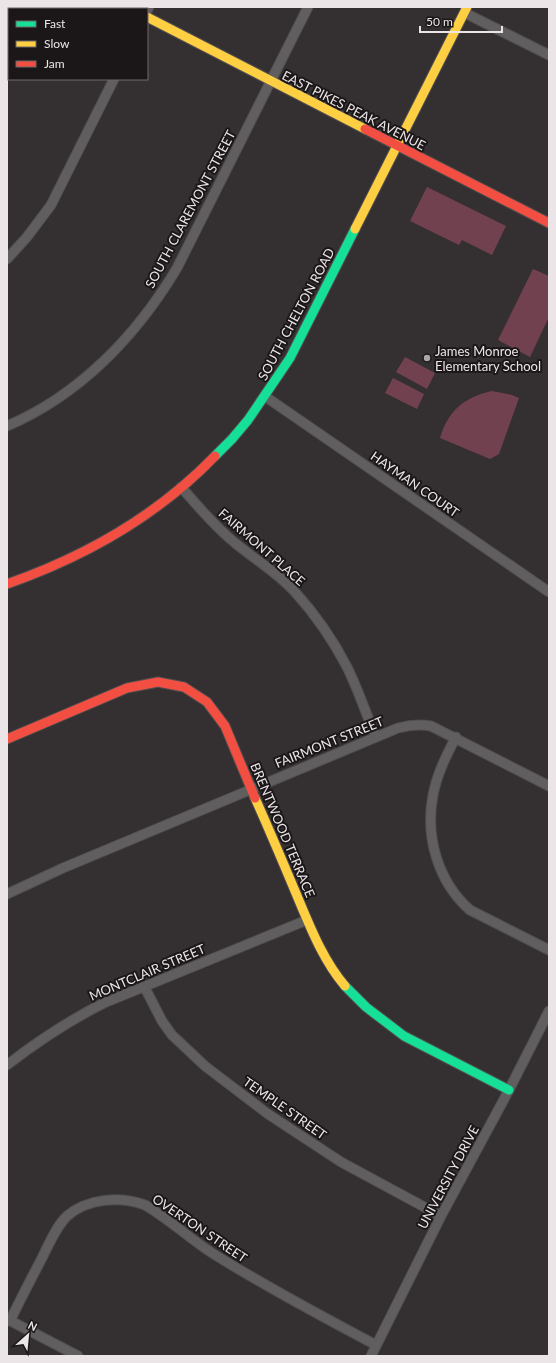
<svg xmlns="http://www.w3.org/2000/svg" width="556" height="1363" font-family="Lato,sans-serif">
<style>
.park{fill:#72414f}
.lines{fill:none;stroke-linecap:round;stroke-linejoin:round}
.street-casing{stroke:#514e4f;stroke-width:11}
.fast-casing{stroke:#514e4f;stroke-width:11}
.slow-casing{stroke:#514e4f;stroke-width:11}
.jam-casing{stroke:#514e4f;stroke-width:11}
.street{stroke:#615e5f;stroke-width:9}
.fast{stroke:#16e098;stroke-width:9}
.slow{stroke:#ffcf43;stroke-width:9}
.jam{stroke:#f24e42;stroke-width:9}
.poi-dot{fill:#aba6a7;stroke:#1b1718;stroke-width:1.5}
.labels{text-anchor:middle;stroke-width:4;stroke-linejoin:round;paint-order:stroke}
.street-label{font-size:13px;fill:#ebe5e7;stroke:#1b1718}
.poi-label{font-size:13px;fill:#ebe5e7;stroke:#1b1718;text-anchor:start}
</style>
<rect width="100%" height="100%" fill="#343031"/>
<g class="park">
<polygon points="427,187 506,226 492,255 462,240 459,245 410,221"/>
<polygon points="533,269 549,276 549,317 530,357 498,340"/>
<polygon points="405,357 435,373 427,389 396,372"/>
<polygon points="393,378 424,394 417,409 385,393"/>
<path d="M492,391L512,395L519,398L499,454L490,459L440,438C448,410 465,397 492,391Z"/>
</g>
<g class="lines">
<g class="street-casing">
<g id="street">
<polyline points="147,11 149,7"/>
<polyline points="465,13 549,55"/>
<polyline points="7,259 27,237 51,205 114,79"/>
<polyline points="266,397 549,592"/>
<path d="M7,426C80,395 137,335 177,268L308,7"/>
<path d="M181,487C198,506 214,526 234,542C254,559 277,572 295,592C315,614 333,640 347,667C358,689 366,714 376,737"/>
<path d="M456,737C446,756 437,774 433,795C425,837 438,882 470,910L549,950"/>
<path d="M7,894L63,868L398,728C409,725 419,724 431,726L549,786"/>
<polyline points="144,986 162,1021 172,1035 205,1066 268,1114 341,1162 441,1216"/>
<path d="M7,1065C38,1041 70,1020 104,1003L307,920"/>
<polyline points="7,1319 78,1356"/>
<path d="M10,1321C20,1300 31,1279 42,1258C49,1244 56,1227 67,1216C88,1198 121,1196 145,1205C169,1219 189,1238 212,1253C265,1286 321,1316 376,1345"/>
<polyline points="371,1356 441,1216 509,1090 549,1011"/>
</g>
</g>
<g class="fast-casing">
<g id="fast">
<polyline points="128,7 131,9"/>
<polyline points="215,456 232,439 248,420 290,358 355,229"/>
<polyline points="345,986 366,1007 404,1036 509,1090"/>
</g>
</g>
<g class="slow-casing">
<g id="slow">
<polyline points="147,17 365,129"/>
<polyline points="355,229 467,7"/>
<path d="M255,798C269,829 282,860 295,891C309,924 322,959 345,986"/>
</g>
</g>
<g class="jam-casing">
<g id="jam">
<polyline points="365,129 549,223"/>
<path d="M7,584C84,557 158,515 215,456"/>
<polyline points="7,739 127,688 158,682 184,687 207,702 225,726 255,798"/>
</g>
</g>
<use href="#street" class="street"/>
<use href="#fast" class="fast"/>
<use href="#slow" class="slow"/>
<use href="#jam" class="jam"/>
</g>
<circle class="poi-dot" cx="427" cy="358" r="4"/>
<g class="labels">
<g class="street-label">
<text transform="translate(354 110) rotate(27)" y="5">EAST PIKES PEAK AVENUE</text>
<text transform="translate(190 209) rotate(-62)" y="5">SOUTH CLAREMONT STREET</text>
<text transform="translate(296 314) rotate(-62)" y="5">SOUTH CHELTON ROAD</text>
<text transform="translate(415 484) rotate(35)" y="5">HAYMAN COURT</text>
<text transform="translate(262 547) rotate(41)" y="5">FAIRMONT PLACE</text>
<text transform="translate(329 742) rotate(-22)" y="5">FAIRMONT STREET</text>
<text transform="translate(283 830) rotate(67)" y="5">BRENTWOOD TERRACE</text>
<text transform="translate(147 972) rotate(-23)" y="5">MONTCLAIR STREET</text>
<text transform="translate(285 1108) rotate(35)" y="5">TEMPLE STREET</text>
<text transform="translate(448 1177) rotate(-62)" y="5">UNIVERSITY DRIVE</text>
<text transform="translate(200 1228) rotate(34)" y="5">OVERTON STREET</text>
</g>
<g class="poi-label">
<text x="435" y="356">James Monroe<tspan x="435" dy="15">Elementary School</tspan></text>
</g>
</g>
<rect width="556" height="1363" fill="none" stroke="#ebe5e7" stroke-width="16"/>
<rect x="8" y="8" width="140" height="72" fill="#1b1718" stroke="#6e696b"/>
<rect x="16" y="21" width="20" height="6" fill="#16e098" stroke="#6e696b"/>
<text x="44" y="28" font-size="12" fill="#ebe5e7">Fast</text>
<rect x="16" y="41" width="20" height="6" fill="#ffcf43" stroke="#6e696b"/>
<text x="44" y="48" font-size="12" fill="#ebe5e7">Slow</text>
<rect x="16" y="61" width="20" height="6" fill="#f24e42" stroke="#6e696b"/>
<text x="44" y="68" font-size="12" fill="#ebe5e7">Jam</text>
<g transform="translate(28 1335) rotate(27)" stroke="#1b1718" stroke-width="3" paint-order="stroke">
<path d="M0-3L7 15L0 10L-7 15Z" fill="#ebe5e7"/>
<text y="-6" font-size="11" font-weight="bold" text-anchor="middle" fill="#ebe5e7">N</text>
</g>
<path d="M420 26v6h82v-6" fill="none" stroke="#ebe5e7" stroke-width="2"/>
<text x="426" y="26" font-size="12" fill="#ebe5e7" stroke="#1b1718" stroke-width="3" paint-order="stroke">50 m</text>
</svg>
